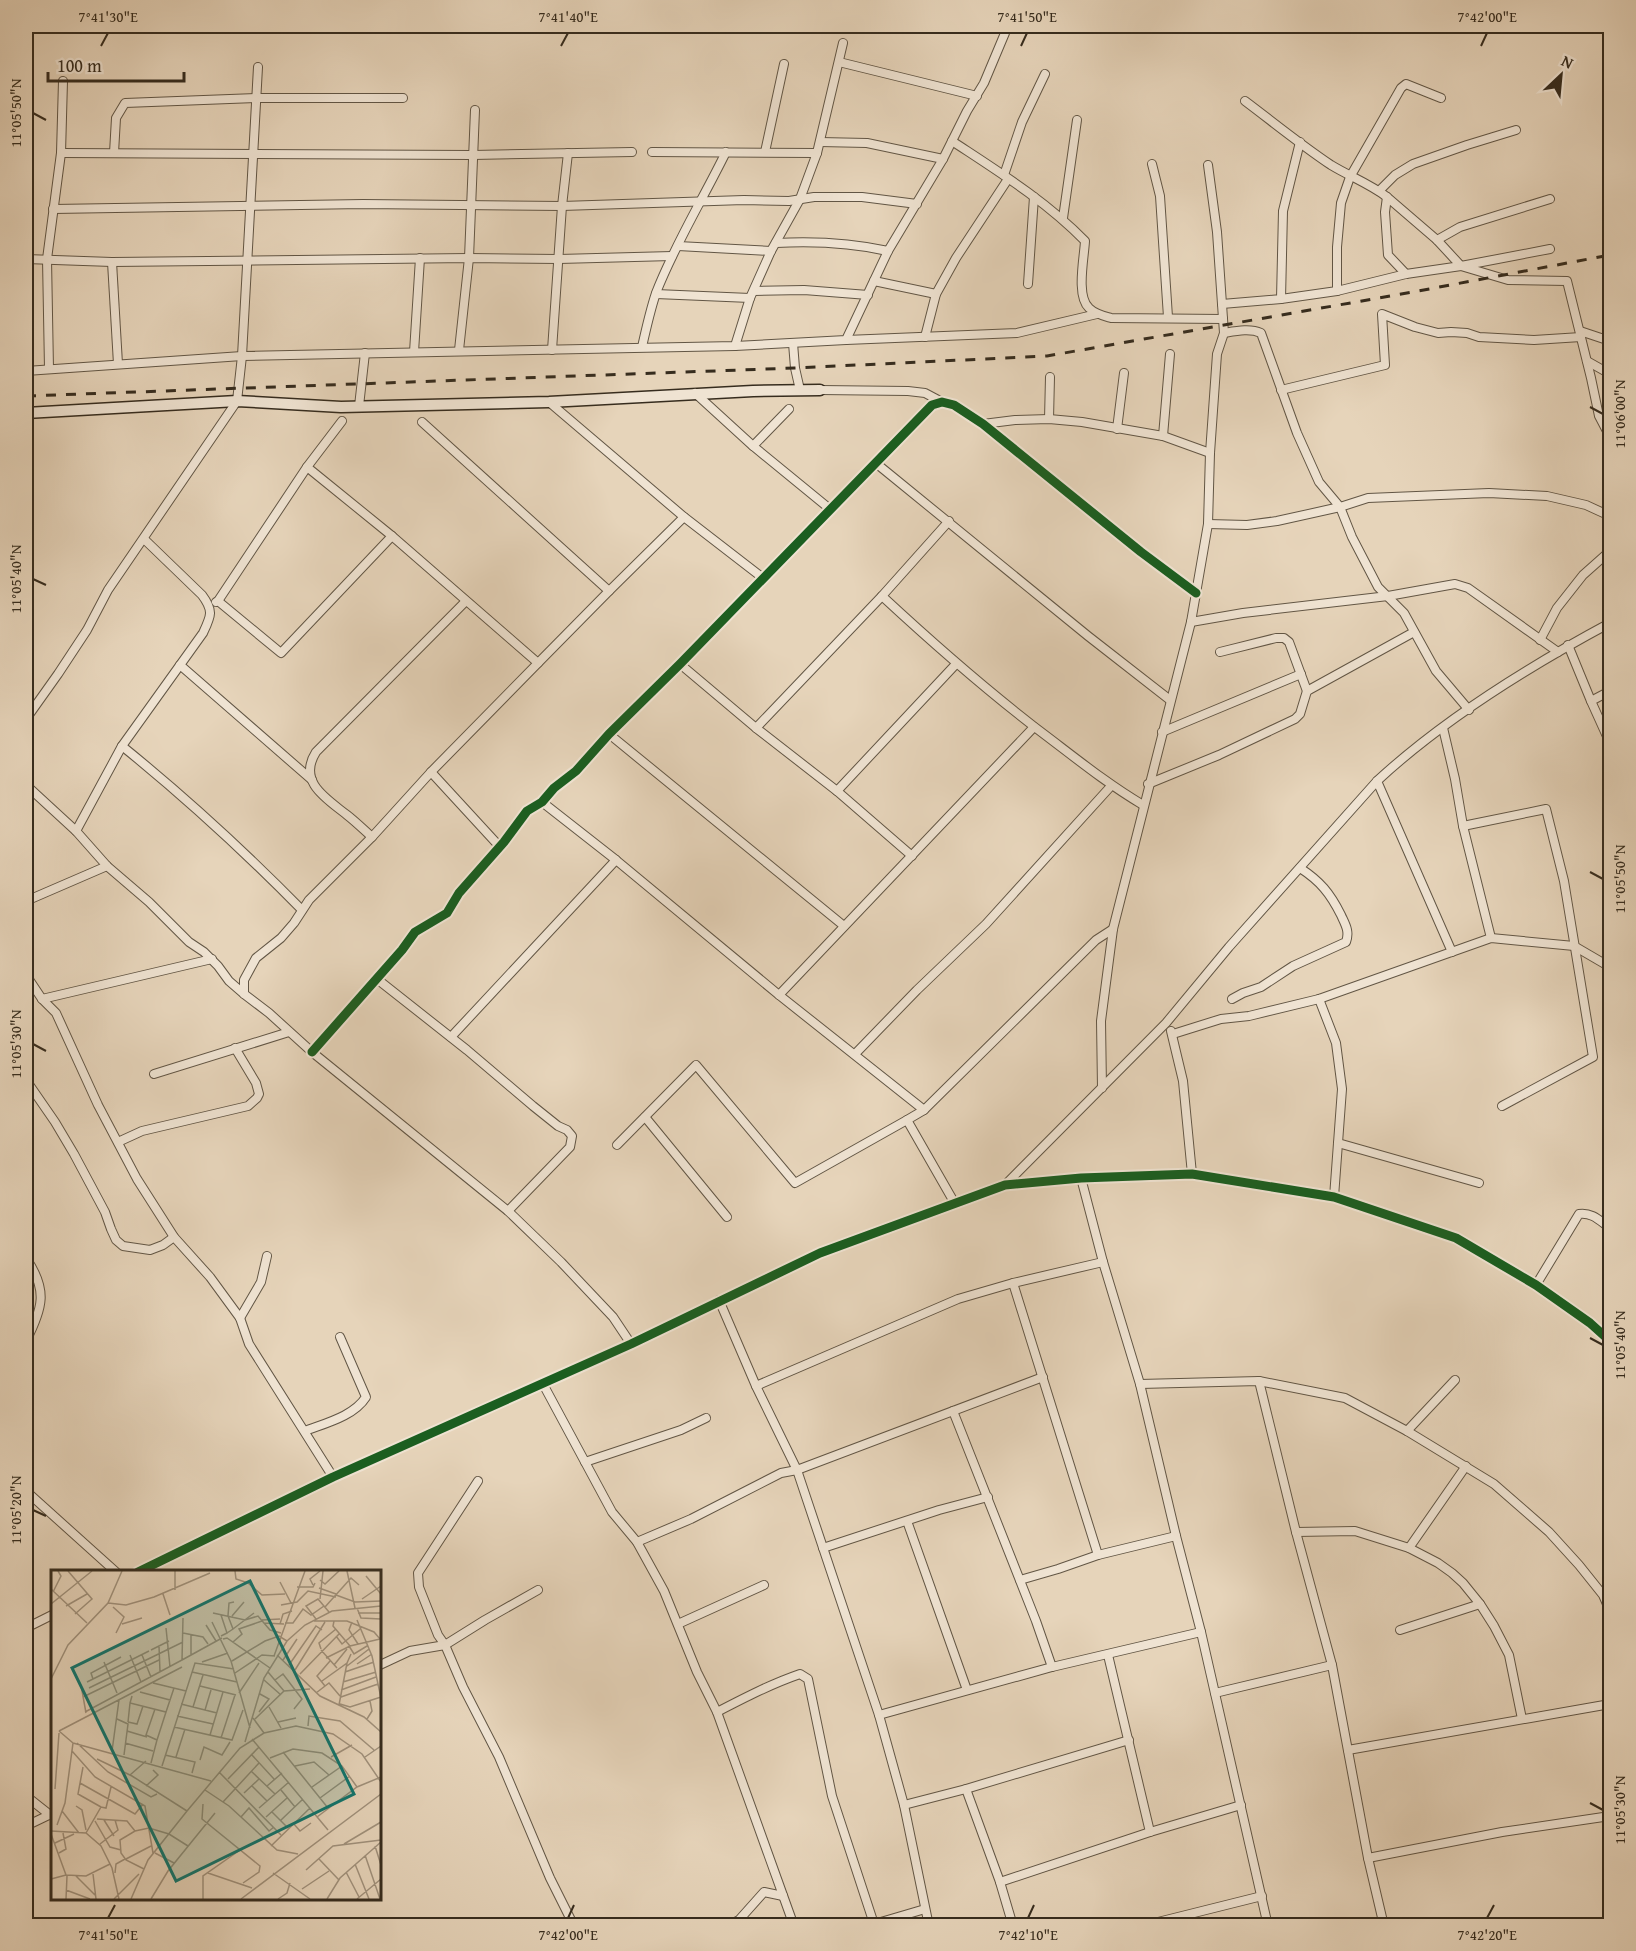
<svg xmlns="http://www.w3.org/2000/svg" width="1636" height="1951" font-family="'Gentium Book Plus',serif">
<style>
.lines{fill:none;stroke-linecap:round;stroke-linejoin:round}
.minor-casing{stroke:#625645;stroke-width:10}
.secondary-casing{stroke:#362c1e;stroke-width:13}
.minor{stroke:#efe3d2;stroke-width:8}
.secondary{stroke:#efe3d2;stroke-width:10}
.rail{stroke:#362c1e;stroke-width:3;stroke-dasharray:10 10;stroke-linecap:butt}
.cycleway-casing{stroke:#efe3d2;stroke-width:13}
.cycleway{stroke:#1b5e20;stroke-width:9}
.ticks{fill:none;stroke:#362c1e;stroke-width:2}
.inset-road{fill:none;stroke:#a0917c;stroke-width:1.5}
.view{fill:#0f766e;fill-opacity:0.15;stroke:#0f766e;stroke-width:3}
.inset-edge{fill:none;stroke:#362c1e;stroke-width:3}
.neatline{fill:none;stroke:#362c1e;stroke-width:2}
.ticks-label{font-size:15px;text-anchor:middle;fill:#362c1e}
</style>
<rect width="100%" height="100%" fill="#e6d4ba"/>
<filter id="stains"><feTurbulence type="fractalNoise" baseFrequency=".00333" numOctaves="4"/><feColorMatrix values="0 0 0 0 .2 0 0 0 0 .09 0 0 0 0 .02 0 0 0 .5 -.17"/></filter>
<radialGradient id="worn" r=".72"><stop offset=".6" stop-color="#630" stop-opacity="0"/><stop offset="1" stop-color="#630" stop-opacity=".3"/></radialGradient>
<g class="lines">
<g class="minor-casing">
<g id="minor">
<polyline points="839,62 977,96"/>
<path d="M1245,101C1273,122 1301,145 1331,165C1349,176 1370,184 1387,197L1437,240L1461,266L1508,280L1567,281L1591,378L1599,416L1610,437"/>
<path d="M952,141C999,172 1046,201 1085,241C1084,259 1076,296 1089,308C1095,314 1104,316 1111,318L1223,319"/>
<polyline points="820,142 867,143 943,159"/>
<polyline points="652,152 817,153"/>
<polyline points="765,152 784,64"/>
<polyline points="61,153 473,155 632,152"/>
<polyline points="114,153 116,118 125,103 256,98 403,98"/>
<polyline points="1152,164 1160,196 1168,317"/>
<polyline points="1004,175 1022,122 1045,74"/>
<polyline points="1379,191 1395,175 1413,164 1467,145 1516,130"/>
<polyline points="1387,197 1385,212 1388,255 1406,274"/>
<polyline points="53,209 363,204 562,206 744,200 789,201 814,197 862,197 917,204"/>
<polyline points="1063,218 1077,120"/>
<polyline points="1437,240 1460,227 1550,199"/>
<path d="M776,243C813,241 852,243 888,251"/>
<polyline points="678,246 771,251"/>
<polyline points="26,259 112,262 469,258 559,259 672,256"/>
<polyline points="112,262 118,364"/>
<polyline points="874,281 936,294"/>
<polyline points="1028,284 1034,197"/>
<polyline points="754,291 804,290 868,295"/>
<polyline points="1337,291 1406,274 1461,266 1550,249"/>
<polyline points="656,294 750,298"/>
<polyline points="1281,299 1337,291 1337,247 1341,203 1350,177 1401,88 1406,84 1441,98"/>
<polyline points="1222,304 1281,299 1283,211 1300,142"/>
<polyline points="1580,331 1610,341"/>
<path d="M1224,333C1236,331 1250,328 1261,333L1297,433L1319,482L1340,507L1352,537L1378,587L1404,613L1436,671L1469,710"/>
<polyline points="925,337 936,294 956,258 1008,179"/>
<polyline points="846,340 1017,333 1097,314"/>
<polyline points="793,343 795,368 800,390"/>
<polyline points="735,346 750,298 771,251 800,199 817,153 843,43"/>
<path d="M642,347C646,329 650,311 656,293C675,244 703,199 726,152"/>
<polyline points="459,350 469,258 475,110"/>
<polyline points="552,350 562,206 568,153"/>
<polyline points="414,352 420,258"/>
<polyline points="1587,361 1610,374"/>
<polyline points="49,369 47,259 61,153 63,81"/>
<polyline points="26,371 242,356 735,346 846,340 888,251 943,159 967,111 984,83 1005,33"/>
<polyline points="820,390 908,391 925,393 942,402"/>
<polyline points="1281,390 1385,365 1382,314 1415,327 1438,333 1451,332 1467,333 1479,337 1534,340 1581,337"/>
<polyline points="695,393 753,446 789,409"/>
<polyline points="549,402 684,517 763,578"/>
<polyline points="359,406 365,353"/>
<polyline points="1049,419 1050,377"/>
<polyline points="342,421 307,467 392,536 538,663 609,591"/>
<polyline points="422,422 609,591 684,517"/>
<polyline points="983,424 1015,420 1049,419 1082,422 1163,436 1210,453"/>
<polyline points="1117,429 1124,373"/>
<polyline points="1163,436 1170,354"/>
<polyline points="753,446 830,509"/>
<polyline points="877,464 1088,636 1170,700"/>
<polyline points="1208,524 1247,525 1277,521 1340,507 1368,498 1489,493 1547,496 1586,505 1610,516"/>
<path d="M882,596C937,647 993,696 1053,741C1083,764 1111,786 1143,805"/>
<polyline points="218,601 281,653 392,536"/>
<polyline points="216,602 218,601 307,467"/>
<polyline points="1191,622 1243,613 1388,596 1455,584 1468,588 1558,652"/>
<polyline points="1540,640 1557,608 1583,575 1610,551"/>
<polyline points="1568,645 1591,701 1610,743"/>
<polyline points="1220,652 1276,638 1284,638 1289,642 1307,691"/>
<polyline points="680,664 756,728 837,791 912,856"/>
<polyline points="180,665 312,780"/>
<polyline points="1591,701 1610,691"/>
<polyline points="26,719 58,674 87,630 108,590 237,401 242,356 258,67"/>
<polyline points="756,728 882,596 949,521"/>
<polyline points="1443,728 1455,779 1463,826 1491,938"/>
<polyline points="1162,732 1301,674"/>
<polyline points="609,734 844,926"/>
<path d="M122,746C185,797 245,852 302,910"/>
<polyline points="431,772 500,847"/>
<polyline points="1377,781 1452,952"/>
<polyline points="1148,784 1219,755 1295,719 1300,714 1307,691 1414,632"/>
<polyline points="26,785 76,831 107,866 149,902 189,942 204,952 218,966 229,981 244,994 269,1013 312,1052 508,1211 561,1262 613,1317 631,1344"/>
<polyline points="837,791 956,664"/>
<polyline points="542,802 616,860 779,995 924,1110 1096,940 1113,929"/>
<polyline points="1463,826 1546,809 1564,881 1593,1057 1502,1106"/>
<path d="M76,831L122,746L203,633C211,616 214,611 202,595L144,539"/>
<polyline points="372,837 431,772 538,663"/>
<polyline points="26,901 107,866"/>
<polyline points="26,975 42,999 56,1013 98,1105 137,1179 174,1237 210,1277 240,1318 249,1344 333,1477"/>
<polyline points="377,979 467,1050 533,1106 558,1126 567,1130 572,1136 570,1147 508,1211"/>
<path d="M244,994V980L256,958L281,938L294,923L309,900L372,837C364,830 356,822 347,815C327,799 297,782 316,752L466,601"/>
<polyline points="779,995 1034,727"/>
<polyline points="42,999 212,959"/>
<path d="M1232,999L1243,993L1261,987L1293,966L1346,942C1350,931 1345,924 1341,915C1330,893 1320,881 1300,868"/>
<polyline points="1319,999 1336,1043 1342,1089 1334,1197"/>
<polyline points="1171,1031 1183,1081 1192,1174"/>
<polyline points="1173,1034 1221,1019 1249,1016 1319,999 1491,938 1574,946 1610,967"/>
<polyline points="451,1037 616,860"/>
<polyline points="312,1052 402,950 415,932 447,913 459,893 504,842 527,811 542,802 554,788 576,771 609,734 680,664 932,405 942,402 954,405 983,424 1141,552 1196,593"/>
<polyline points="855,1054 917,990 986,924 1111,786"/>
<polyline points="154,1074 289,1032"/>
<polyline points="26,1080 55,1122 74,1154 105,1212 111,1229 116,1240 123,1246 150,1250 163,1245 174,1237"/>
<polyline points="1102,1088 1101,1021 1113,929 1191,622 1208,524 1210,453 1217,354 1224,333 1217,232 1208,165"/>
<polyline points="924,1110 907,1120 954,1202"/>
<polyline points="645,1117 727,1217"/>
<polyline points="118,1142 142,1131 248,1106 257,1098 259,1094 256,1083 235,1048"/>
<polyline points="1338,1143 1479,1183"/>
<polyline points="617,1145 696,1065 795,1183 907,1120"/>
<polyline points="1081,1178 1103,1262 1140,1384 1176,1536 1201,1632 1268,1926"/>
<path d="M1005,1185L1166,1023L1229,947L1377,781C1445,718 1528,667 1610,623"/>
<path d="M26,1258C48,1290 43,1308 26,1341"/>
<polyline points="1013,1283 1098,1555"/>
<path d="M1536,1285L1579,1214C1592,1212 1600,1221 1610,1228"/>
<polyline points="719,1300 756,1386 797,1470 879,1715 904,1805 929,1926"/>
<polyline points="240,1318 261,1282 267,1256"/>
<polyline points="1259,1381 1296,1532 1332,1665 1368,1858 1384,1926"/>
<polyline points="543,1384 612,1512 637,1542 664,1591 697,1672 717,1712 794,1926"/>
<polyline points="1140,1384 1259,1381 1345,1398 1407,1431 1494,1484 1549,1532 1579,1565 1603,1595 1610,1611"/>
<polyline points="756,1386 958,1299 1013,1283 1103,1262"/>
<polyline points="953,1411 1036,1621 1052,1667"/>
<path d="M305,1431C326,1423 354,1416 366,1397L340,1337"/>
<polyline points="1407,1431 1455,1380"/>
<polyline points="585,1462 681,1430 706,1418"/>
<polyline points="478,1481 418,1573 419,1587 438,1635 445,1645 463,1687 499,1757 550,1878 574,1926"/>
<polyline points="26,1491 116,1572"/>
<polyline points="907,1521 967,1690"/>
<polyline points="1296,1532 1355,1531 1409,1548 1438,1563 1452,1573 1463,1583 1480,1604 1494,1626 1509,1655 1522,1719"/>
<polyline points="637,1542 691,1519 781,1473 797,1470 1043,1377"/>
<polyline points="823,1548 939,1510 988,1497"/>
<polyline points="1409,1548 1466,1466"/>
<polyline points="138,1572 333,1477 631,1344 820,1253 1005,1185 1081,1178 1192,1174 1334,1197 1456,1238 1536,1285 1590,1323 1610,1341"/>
<polyline points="1020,1580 1058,1569 1098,1555 1176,1536"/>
<polyline points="678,1624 764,1585"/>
<polyline points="26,1628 52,1615"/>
<polyline points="1400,1630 1480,1604"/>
<polyline points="1108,1655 1150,1832"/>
<polyline points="380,1665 410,1651 445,1645 485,1620 538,1590"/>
<polyline points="1215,1693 1332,1665"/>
<path d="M717,1712C744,1698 771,1684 800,1674L808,1679L832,1796L874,1924L925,1909"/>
<polyline points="879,1715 1052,1667 1201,1632"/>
<polyline points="1348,1750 1610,1704"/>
<polyline points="966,1789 1000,1882 1013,1926"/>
<polyline points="26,1796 50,1815"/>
<polyline points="904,1805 966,1789 1129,1740"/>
<polyline points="26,1826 51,1814"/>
<polyline points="1368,1858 1502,1832 1610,1816"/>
<polyline points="1000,1882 1150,1832 1241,1805"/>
<polyline points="728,1926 739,1920 764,1892 783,1896"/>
<polyline points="1142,1926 1262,1896"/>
</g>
</g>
<g class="secondary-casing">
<polyline id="secondary" points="26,413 237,401 341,407 549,402 753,391 820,390"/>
</g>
<use href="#minor" class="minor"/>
<use href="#secondary" class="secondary"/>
<polyline class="rail" points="26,396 795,368 1047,356 1413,292 1610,255"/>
<g class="cycleway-casing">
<g id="cycleway">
<polyline points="312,1052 402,950 415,932 447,913 459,893 504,842 527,811 542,802 554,788 576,771 609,734 680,664 932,405 942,402 954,405 983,424 1141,552 1196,593"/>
<polyline points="138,1572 333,1477 631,1344 820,1253 1005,1185 1081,1178 1192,1174 1334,1197 1456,1238 1536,1285 1590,1323 1610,1341"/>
</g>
</g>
<use href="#cycleway" class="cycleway"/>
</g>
<path class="ticks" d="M101,46L108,33M561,46L568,33M1021,46L1027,33M1481,46L1487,33M33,113L46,120M1590,407L1603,414M33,579L46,585M1590,872L1603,879M33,1044L46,1051M1590,1338L1603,1345M33,1510L46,1516M1590,1803L1603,1810M108,1918L115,1905M568,1918L574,1905M1028,1918L1034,1905M1487,1918L1494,1905"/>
<g transform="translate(51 1570)">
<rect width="330" height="330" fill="#e6d4ba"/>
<path class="inset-road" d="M17,1L41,29L24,44M124,1V20M184,1L185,9L197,13L211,25L234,24M296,1L304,38M315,6L330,24M269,10L274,14L288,1M229,12L240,33M262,15L259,9L269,1M246,17H262L264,13M268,18L285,24M0,19L36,53M2,22L10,6L7,1M112,24L119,45M285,25L304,32L330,31M269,29L272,1M311,29L330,16M57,33L75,35L103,27L159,3M0,34L41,1M230,35L246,32L257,21L285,27M15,36L36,24M62,37L73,47L65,63M274,37L300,8L308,15M306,38L310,48L330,49M162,43L194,50L207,46L219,60L230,63M307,43H330M170,45L176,63L170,66M181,46L193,32M265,49L255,36L267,29L278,42M211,50L229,49M306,50L321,86L330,128M263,51H296L323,62L329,69M283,51L282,56L299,76M161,52L180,91L199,158M301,52L298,60L307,74M213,53L233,54M234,53H242L252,39L260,45L273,36M71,54L91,48M229,54L232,44L241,41M155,55L165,71M115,58L119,97M182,59L203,43M132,63L152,67L157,74M176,63L182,59L177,46L178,33L183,32M285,66L291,74L309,59M172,69L176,68L219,98M182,72L191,64L188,59L211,51M108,76L109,102M298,76L303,84L316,76M270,79L268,73L285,59M100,80L118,71M270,80L286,98M79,85L90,112M91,85L100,107M226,85L269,126L313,147L330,162M140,86V64M223,86L254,1M275,88L299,76L329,69M131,90L171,68M232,90L246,69M181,91L214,71L228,66L236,71M53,92L66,123M151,92L177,83M306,94L321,84M238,95L265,56L271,60M283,95L296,79M296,96L318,79M244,100L274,52M141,102L186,112M217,102L233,121M294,102L323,92M184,103L211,85L224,86M249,104L289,63M0,109L17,75L57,33L71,1M42,109L40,103L70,87M213,110L230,125M224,110L232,104L251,129L243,139M271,111L296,93L300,84M36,112L98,81M292,112L325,102M102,113L135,121M30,115L35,143M149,116L185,125M274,116L266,106L279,91M38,118L132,72M290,120L325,107M89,122L119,130L123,118M188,123L208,93M265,123L278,113L289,126M81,126L79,133L115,142L119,130M32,127L108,90M290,127L327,114M130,134L166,143M289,134L299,137L330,127M288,135L296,93M142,137L152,105M218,137L230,158M154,140L160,120M34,142L131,90L132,48M208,142L218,129L209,124M126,146L162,154M202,148L213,163M66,149L77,154L73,185M204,149L233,121L259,119M316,149L321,141L319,131M77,152L86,154L92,136M77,152L79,133M227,152L245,148M257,156L258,146L289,151L323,180M123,157L181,170L192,140M8,161L131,97M76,161L96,167M159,165L172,122M170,168L184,125M201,169L277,260M106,170L115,142M194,172L213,108L236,71L254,55L281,41L330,36M22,173L160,211M26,173L57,202L100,227L106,224M74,173L102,181M21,181L44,207L94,236L102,283M61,181L68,130M232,182L277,238M200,184L223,209M114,185L144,192L141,203M125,187L134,159M280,187L301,175M314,187L330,176M219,188L242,179L271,183L291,196L306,217M46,189L81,206L136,241M149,190L153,177L171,185L179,172M100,193L106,170L95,165L104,139M111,196L144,93L183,99M244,196L263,192L278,205M32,197L27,224L50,237M200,201L224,224M168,202L230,265M79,205L95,191M177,209L208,177M29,213L84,244L92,234M95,216L107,205L102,200M201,216L216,231M216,216L231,203M261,217L291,196M4,219L8,163M154,220L178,236L226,280L247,284M230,220L244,237M193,223L208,209M269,228L299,206M172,232L208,193M152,234L151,249L209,296L208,302L192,313M25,236L31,240L35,260M208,238L238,212M11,241L28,263M221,242L237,258M190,247L198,238L218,261L223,257M215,247L236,228M266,247L306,217L330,207M46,249L76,251L84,261M53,250L63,266M230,250L252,229M44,251L59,277L70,280M242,253L249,261L260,253M6,255L14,233L22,173L8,161M0,261L35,263L50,276L61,298L68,329M35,263L50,237L55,238L60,217M0,264L15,305M4,273L23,264M49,274L67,260L64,250M293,274L330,252M220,276L259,238M324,276L330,295M8,283L15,279L12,263M104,283L123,293M314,285L329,329M75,289L100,276M268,289L288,310M304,294L318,329M93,299L75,290L70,283L69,270L84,261L98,258L118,264L137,276M255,300L282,276L330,270M295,302L308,327M64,303L65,294L74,289M157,303L201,318M222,303L259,329M42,304L45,329M25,306L44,325M0,309L15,305L35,306L59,294M251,319L278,301M15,320L39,329M15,329L16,306M63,329L88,304M80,329L97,290L136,241L189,178L213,163L245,156L282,164L311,184L330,212M100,329L117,301L164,243M152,329V306L189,280M190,329L330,224M227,329L236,323L239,313M276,329L289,308L330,272M306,329L330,309"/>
<path class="view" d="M199,11L303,224L125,311L21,98Z"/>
<rect width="330" height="330" class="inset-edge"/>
</g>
<rect width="1636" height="1951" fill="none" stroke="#e6d4ba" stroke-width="66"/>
<g transform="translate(1561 75) rotate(26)" stroke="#efe3d2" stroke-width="4.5" paint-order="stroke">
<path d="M0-4.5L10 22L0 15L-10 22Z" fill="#362c1e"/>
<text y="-9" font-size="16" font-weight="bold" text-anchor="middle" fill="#362c1e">N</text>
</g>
<path d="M48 72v9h136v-9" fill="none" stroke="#362c1e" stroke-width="3"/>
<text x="57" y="72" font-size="18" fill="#362c1e" stroke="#efe3d2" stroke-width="4.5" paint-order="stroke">100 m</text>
<rect x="33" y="33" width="1570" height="1885" class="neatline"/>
<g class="ticks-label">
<text x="108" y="22">7°41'30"E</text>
<text x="568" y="22">7°41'40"E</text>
<text x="1027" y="22">7°41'50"E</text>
<text x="1487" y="22">7°42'00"E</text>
<text transform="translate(16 113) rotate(-90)" y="5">11°05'50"N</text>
<text transform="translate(1620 414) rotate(-90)" y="5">11°06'00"N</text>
<text transform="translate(16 579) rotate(-90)" y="5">11°05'40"N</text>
<text transform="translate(1620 879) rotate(-90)" y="5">11°05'50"N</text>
<text transform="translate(16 1044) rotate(-90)" y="5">11°05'30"N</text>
<text transform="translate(1620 1345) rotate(-90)" y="5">11°05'40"N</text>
<text transform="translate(16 1510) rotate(-90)" y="5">11°05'20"N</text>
<text transform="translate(1620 1810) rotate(-90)" y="5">11°05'30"N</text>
<text x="108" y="1940">7°41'50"E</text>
<text x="568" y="1940">7°42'00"E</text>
<text x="1028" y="1940">7°42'10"E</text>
<text x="1487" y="1940">7°42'20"E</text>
</g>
<rect width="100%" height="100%" filter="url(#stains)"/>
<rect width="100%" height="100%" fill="url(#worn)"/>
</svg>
